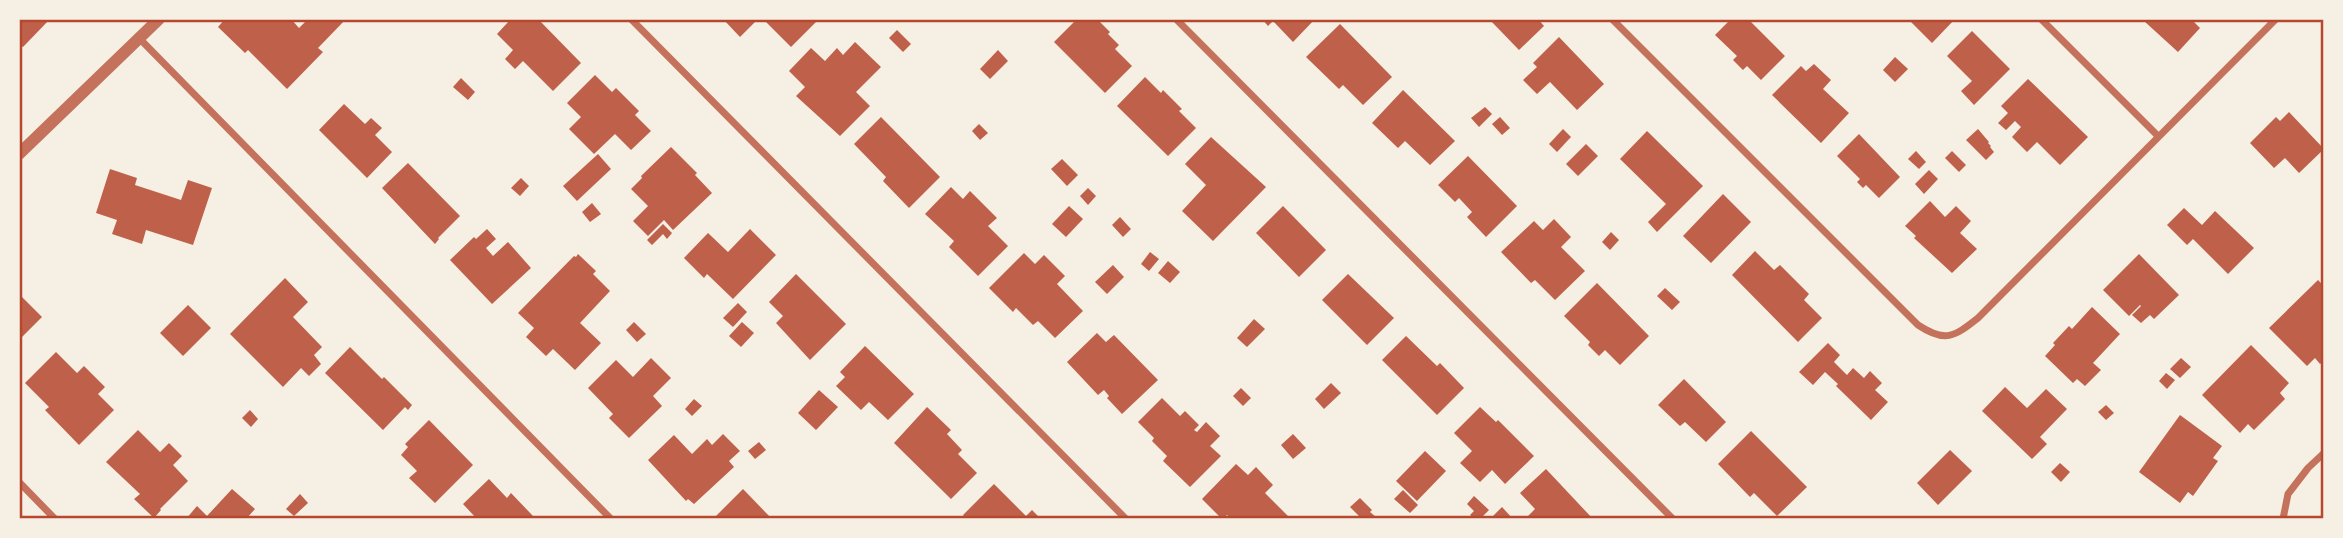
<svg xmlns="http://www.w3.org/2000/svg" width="2343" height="538" font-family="Montserrat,sans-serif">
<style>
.building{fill:#bf614a}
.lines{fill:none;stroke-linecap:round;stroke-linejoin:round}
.minor{stroke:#c5725c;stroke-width:7}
.tertiary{stroke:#c5725c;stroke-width:12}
.neatline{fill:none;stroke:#b5482f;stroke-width:2.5}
</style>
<rect width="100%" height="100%" fill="#f6efe4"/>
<g class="building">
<polygon points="19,19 50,19 23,47 19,44"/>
<polygon points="225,19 291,19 299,28 308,19 346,19 318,48 323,52 287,89 248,50 245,53 218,27"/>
<polygon points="511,19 538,19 581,63 553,91 523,61 515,69 505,59 513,50 497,34"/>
<polygon points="723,19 758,19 740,37"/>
<polygon points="763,19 815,19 817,21 791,47"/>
<polygon points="1077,19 1097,19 1110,32 1108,34 1119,45 1115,49 1132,66 1105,93 1054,42"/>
<polygon points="1262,19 1315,19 1293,42 1273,21 1268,26"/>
<polygon points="1489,19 1538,19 1544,26 1519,50"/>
<polygon points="1731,19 1748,19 1785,56 1761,80 1747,66 1743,70 1733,60 1737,56 1715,35"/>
<polygon points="1908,19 1955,19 1932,43"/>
<polygon points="2146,19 2191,19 2200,28 2178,52 2144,21"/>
<polygon points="1340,24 1392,77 1363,105 1343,85 1339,89 1306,57"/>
<polygon points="897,30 911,44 903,52 889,38"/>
<polygon points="1972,31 2010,69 1974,105 1961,91 1972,81 1947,56"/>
<polygon points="1559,37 1604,84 1577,110 1550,82 1537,94 1523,80 1537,67 1533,63"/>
<polygon points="855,42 881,67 856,92 870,106 840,136 796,96 805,87 789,71 811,48 825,61 837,48 843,55"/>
<polygon points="998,50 1008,61 990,79 980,69"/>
<polygon points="1895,57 1908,69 1895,82 1883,70"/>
<polygon points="1814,64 1831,80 1823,89 1849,113 1821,143 1772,95 1801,66 1806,71"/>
<polygon points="595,75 612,92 616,88 639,111 635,115 651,131 631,150 615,134 594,154 569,129 581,117 567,103"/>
<polygon points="1145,77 1161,93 1163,90 1182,109 1179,111 1196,128 1168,156 1117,106"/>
<polygon points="461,78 475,92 468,100 453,87"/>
<polygon points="2028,79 2088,137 2060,165 2037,142 2027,152 2012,137 2021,127 2015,121 2006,130 1998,123 2008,113 2001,106"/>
<polygon points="1403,90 1455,141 1430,165 1405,141 1398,148 1372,123"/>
<polygon points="344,104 365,124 371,118 382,128 375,135 392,152 367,178 319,130"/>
<polygon points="1485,107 1492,114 1479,127 1471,118"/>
<polygon points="2289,112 2324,149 2299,173 2285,158 2274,168 2250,143 2276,117 2280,121"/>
<polygon points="881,117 940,177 909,208 883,181 886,177 854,144"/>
<polygon points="1500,117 1510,128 1502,135 1492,124"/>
<polygon points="979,124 988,133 980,140 972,131"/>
<polygon points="1563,129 1571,137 1557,152 1549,144"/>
<polygon points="1978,129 1989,142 1988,143 1991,146 1990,147 1994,152 1986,160 1966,140"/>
<polygon points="1647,131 1703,186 1657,232 1648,222 1666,204 1620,159"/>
<polygon points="1859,134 1900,177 1879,198 1866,185 1863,188 1857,182 1860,179 1837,156"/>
<polygon points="1211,137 1266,187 1213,241 1182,211 1206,185 1185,164"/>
<polygon points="1586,144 1598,156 1578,176 1566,164"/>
<polygon points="671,147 697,173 695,175 712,193 673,230 664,220 648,236 633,221 648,206 631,189 642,178 641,176"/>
<polygon points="1916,151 1926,162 1919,169 1908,159"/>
<polygon points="1952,151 1966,165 1959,172 1945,158"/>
<polygon points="598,154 611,169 577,201 563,186"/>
<polygon points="1468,156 1517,206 1486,237 1467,217 1472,212 1459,198 1455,202 1438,185"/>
<polygon points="1062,159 1078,175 1067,186 1051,169"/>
<polygon points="408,163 460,216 438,238 439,239 435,244 382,188"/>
<polygon points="110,169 137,178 135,185 181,200 188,180 212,188 193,245 146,230 142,244 112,234 117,220 96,213"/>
<polygon points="1929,170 1938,179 1924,194 1915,184"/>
<polygon points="521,178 529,186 520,196 511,188"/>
<polygon points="951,187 963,199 970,191 997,218 988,226 1008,246 978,276 949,247 954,241 925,214"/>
<polygon points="1088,188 1096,196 1088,205 1080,196"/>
<polygon points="1723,194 1751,222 1711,263 1683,236"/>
<polygon points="1930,201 1945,217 1956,206 1971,221 1960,233 1977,249 1952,273 1914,238 1916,236 1905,226"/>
<polygon points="592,203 601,214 590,222 582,212"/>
<polygon points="1069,206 1083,219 1066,237 1052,224"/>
<polygon points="1283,206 1326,250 1299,277 1256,233"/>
<polygon points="2184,208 2202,225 2215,211 2254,248 2228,274 2193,239 2187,245 2167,225"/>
<polygon points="1120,217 1131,229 1123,237 1112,225"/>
<polygon points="1554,219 1571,237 1561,247 1585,271 1555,300 1535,280 1531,283 1501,252 1534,221 1543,230"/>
<polygon points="663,224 672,233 667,239 663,234 652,245 647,240"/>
<polygon points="487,229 496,239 486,248 493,256 508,242 531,268 492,304 450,260 474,237 476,239"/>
<polygon points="750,229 776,255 733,299 707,274 704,278 684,258 708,233 728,252"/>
<polygon points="1611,232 1619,240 1610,250 1602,242"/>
<polygon points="1755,251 1774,270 1780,265 1809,294 1804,300 1822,318 1798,342 1732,275"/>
<polygon points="1150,252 1159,259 1149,271 1141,264"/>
<polygon points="1024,253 1035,264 1044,255 1065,276 1057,284 1083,311 1055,338 1038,321 1033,325 1016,308 1013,312 989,288"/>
<polygon points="578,254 596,271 593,274 610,291 580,323 601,343 575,370 553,349 546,356 526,337 534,328 518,313 574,256 576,257"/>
<polygon points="2139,254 2179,295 2154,319 2150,315 2141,323 2132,315 2141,306 2140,305 2129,316 2103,290"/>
<polygon points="1168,261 1180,272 1170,283 1158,273"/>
<polygon points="1113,265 1124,277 1107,294 1095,282"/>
<polygon points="796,274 846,324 810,360 776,323 783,316 769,302"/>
<polygon points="1348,274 1394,318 1367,345 1322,300"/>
<polygon points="285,278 308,302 293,317 322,347 314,355 321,364 309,376 301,368 283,387 230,334"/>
<polygon points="2318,280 2324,286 2324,361 2320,364 2315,358 2307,366 2269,328"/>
<polygon points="1597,283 1649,336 1620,365 1605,350 1599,356 1588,345 1590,342 1564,316"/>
<polygon points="1665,288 1680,302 1672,310 1657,296"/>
<polygon points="19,294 42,317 19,340"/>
<polygon points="738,303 747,312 733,327 723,318"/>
<polygon points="188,305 211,328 183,356 160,333"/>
<polygon points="2092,307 2120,334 2093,363 2101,370 2085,386 2077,379 2073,383 2045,356 2055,345 2053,343 2069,326 2072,329"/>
<polygon points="1254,319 1265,329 1247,347 1237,338"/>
<polygon points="634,322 646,334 637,342 626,330"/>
<polygon points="742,322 754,333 741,347 729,336"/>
<polygon points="1097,333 1106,342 1114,335 1158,380 1122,414 1107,398 1109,396 1104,390 1098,395 1067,362"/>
<polygon points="1406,336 1437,366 1440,363 1464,388 1437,415 1382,360"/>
<polygon points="1828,343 1840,355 1834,362 1847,375 1853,368 1864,378 1870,371 1882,383 1875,390 1888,402 1871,420 1836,386 1838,384 1825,372 1813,385 1799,372"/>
<polygon points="2251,345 2289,383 2280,393 2285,399 2254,430 2248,424 2240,433 2202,395"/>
<polygon points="865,346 914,394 888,420 869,402 861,410 836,386 845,377 840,372"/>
<polygon points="350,347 382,379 384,377 412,405 408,410 405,407 383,430 325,373"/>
<polygon points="56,352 77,373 84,366 105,387 98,394 114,410 79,445 45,410 49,407 25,383"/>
<polygon points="651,358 671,378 653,396 662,406 629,438 609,418 613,414 588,388 616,360 633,377"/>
<polygon points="2181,358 2191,367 2180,378 2170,369"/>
<polygon points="2166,373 2175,380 2167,389 2159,381"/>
<polygon points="1684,379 1726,422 1706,442 1685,422 1680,426 1658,405"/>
<polygon points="1331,383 1341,393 1324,409 1315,399"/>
<polygon points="2005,387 2027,408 2046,389 2067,409 2040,437 2047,444 2032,459 1982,411"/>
<polygon points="1241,388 1251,398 1243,406 1233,396"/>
<polygon points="819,390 838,407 816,430 798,413"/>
<polygon points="1162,398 1180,416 1185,411 1199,425 1194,430 1197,432 1206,422 1220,436 1210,446 1221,456 1190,487 1163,461 1167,456 1152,441 1154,438 1138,422"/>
<polygon points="694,399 702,406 692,416 685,409"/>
<polygon points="2106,405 2114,413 2106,420 2098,412"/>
<polygon points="927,407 951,430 947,434 962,450 958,454 977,473 951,499 894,443"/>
<polygon points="1480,407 1496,422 1498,420 1534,456 1505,484 1492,470 1480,482 1460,463 1472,451 1454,433"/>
<polygon points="250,410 258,419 251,427 242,418"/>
<polygon points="2180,415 2222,446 2213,458 2218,461 2193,496 2188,492 2180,503 2139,472"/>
<polygon points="429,420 473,465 435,503 409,478 417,471 401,455 408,447 405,444"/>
<polygon points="138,430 160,452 169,443 182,456 173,465 188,481 160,509 161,510 154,518 134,499 140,494 106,462"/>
<polygon points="1751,431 1807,487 1777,516 1754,493 1750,497 1718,464"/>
<polygon points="723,434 740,451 729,461 734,467 694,504 688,499 686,501 648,460 674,435 692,454 707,439 712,445"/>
<polygon points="1293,434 1306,448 1293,459 1281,445"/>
<polygon points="759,442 766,450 755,459 748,451"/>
<polygon points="1950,450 1972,471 1938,505 1917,483"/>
<polygon points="1425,451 1446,471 1417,501 1396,481"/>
<polygon points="2060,463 2070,472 2061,482 2051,472"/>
<polygon points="1236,464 1248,475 1256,467 1273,485 1265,493 1291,519 1231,519 1227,515 1222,519 1202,499"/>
<polygon points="1546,469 1593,519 1525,519 1535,509 1520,493"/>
<polygon points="489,479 507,498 511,493 533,516 530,519 477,519 463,504"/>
<polygon points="994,484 1026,516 1032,510 1041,519 966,519 963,515"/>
<polygon points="232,489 255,509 246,519 186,519 197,506 207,516"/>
<polygon points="743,489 772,519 713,519"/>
<polygon points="1403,490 1418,505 1410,513 1394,499"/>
<polygon points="300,494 308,503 294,516 286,509"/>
<polygon points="1474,496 1489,510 1480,519 1475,519 1470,515 1474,511 1467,504"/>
<polygon points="1360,498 1372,510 1370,512 1376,517 1374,519 1362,519 1350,507"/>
<polygon points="1502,507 1513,519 1490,519"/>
</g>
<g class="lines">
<g class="minor">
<polyline points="631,19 1126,519"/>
<polyline points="1176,19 1673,519"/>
<path d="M1612,19L1918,325C1945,343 1954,337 1978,318L2276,19"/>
<polyline points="2041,19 2158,136"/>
<polyline points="139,38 611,519"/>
<polyline points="19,482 55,519"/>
<polyline points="2283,519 2288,494 2308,468 2324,453"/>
</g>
<polyline class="tertiary" points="19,154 159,19"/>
</g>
<rect width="2343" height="538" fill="none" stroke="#f6efe4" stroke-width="42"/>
<rect x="21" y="21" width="2301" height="496" class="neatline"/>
</svg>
